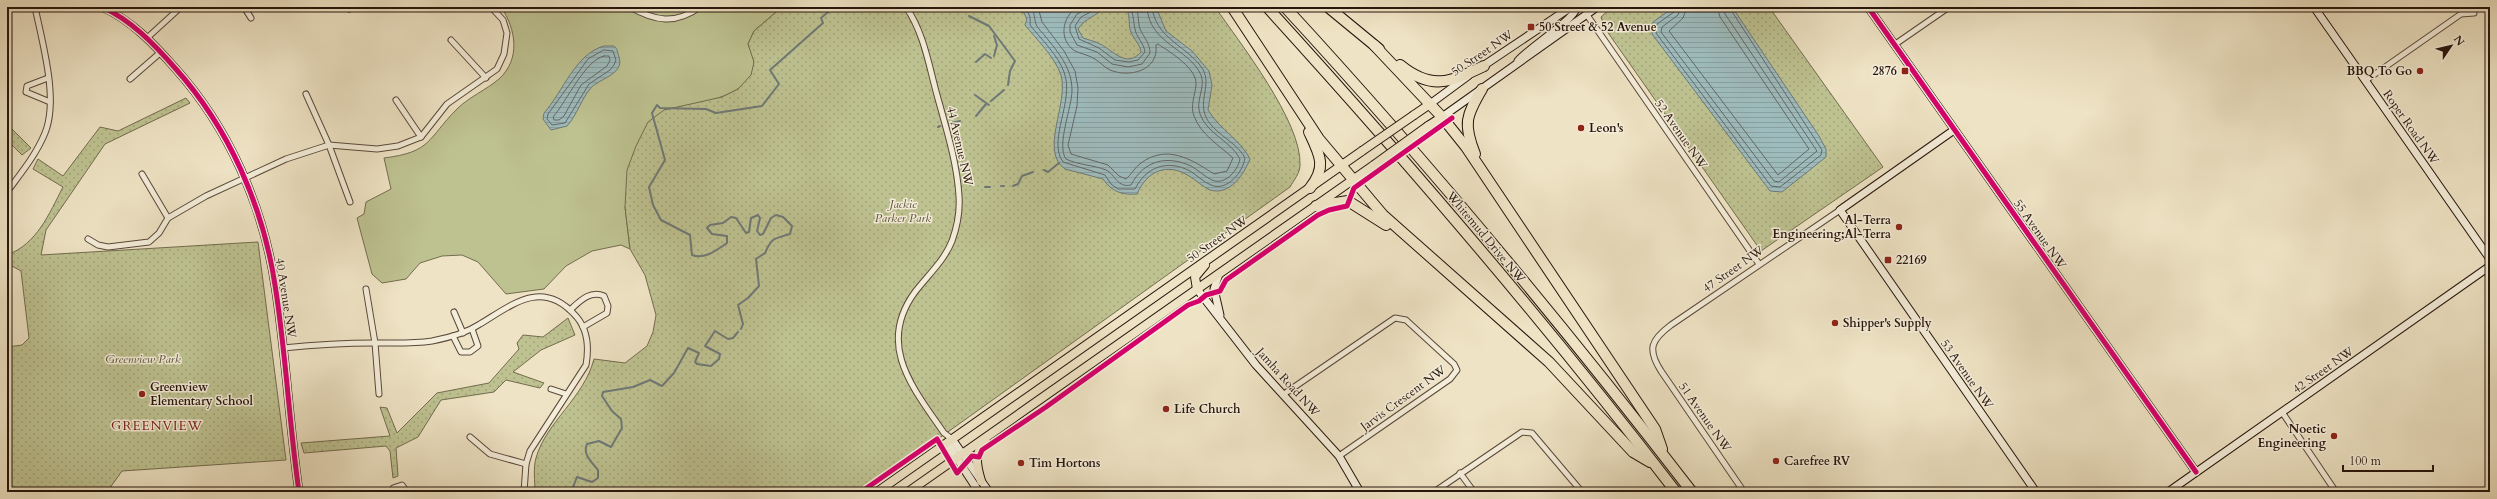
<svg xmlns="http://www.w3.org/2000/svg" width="2497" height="499" font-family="Cardo,serif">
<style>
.green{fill:#bec291;stroke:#726c4f}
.park{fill:url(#park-dots);stroke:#726c4f}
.water{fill:url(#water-rules);stroke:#6e7977}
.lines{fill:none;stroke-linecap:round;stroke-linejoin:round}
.shore{stroke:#626866;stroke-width:1}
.stream{stroke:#6e7977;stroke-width:2}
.street-casing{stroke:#59483b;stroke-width:7}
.secondary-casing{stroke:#27150d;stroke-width:9}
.primary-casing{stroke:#27150d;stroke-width:10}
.highway-casing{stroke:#27150d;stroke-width:12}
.street{stroke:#f4edd9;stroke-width:5}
.secondary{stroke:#f4edd9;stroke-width:7}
.primary{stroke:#eee3c4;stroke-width:8}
.highway{stroke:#eee3c4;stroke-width:10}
.primary-bridge-casing{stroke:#27150d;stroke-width:10;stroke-linecap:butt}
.primary-bridge{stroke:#eee3c4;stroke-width:8}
.cycleway-casing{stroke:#f4edd9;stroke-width:8}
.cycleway{stroke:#d6006c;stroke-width:5}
.poi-dot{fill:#8f2418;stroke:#f4edd9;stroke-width:1.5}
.labels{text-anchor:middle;stroke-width:3;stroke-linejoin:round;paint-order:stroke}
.poi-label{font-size:12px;font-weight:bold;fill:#27150d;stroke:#f4edd9;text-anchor:start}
.street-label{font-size:12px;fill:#27150d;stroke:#f4edd9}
.park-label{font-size:12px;font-style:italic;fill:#5c523b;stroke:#f4edd9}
.neighbourhood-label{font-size:13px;letter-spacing:1px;fill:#7a1f14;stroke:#f4edd9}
</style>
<defs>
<pattern id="park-dots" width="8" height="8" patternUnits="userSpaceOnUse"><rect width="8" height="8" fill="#bec291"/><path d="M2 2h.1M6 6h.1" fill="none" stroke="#a3a67c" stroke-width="1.8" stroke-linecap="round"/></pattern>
<pattern id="water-rules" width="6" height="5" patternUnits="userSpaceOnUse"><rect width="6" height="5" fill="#9ebcbe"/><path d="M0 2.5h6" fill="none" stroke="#88a1a2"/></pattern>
</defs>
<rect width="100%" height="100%" fill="#eee3c4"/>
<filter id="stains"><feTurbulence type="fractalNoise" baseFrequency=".005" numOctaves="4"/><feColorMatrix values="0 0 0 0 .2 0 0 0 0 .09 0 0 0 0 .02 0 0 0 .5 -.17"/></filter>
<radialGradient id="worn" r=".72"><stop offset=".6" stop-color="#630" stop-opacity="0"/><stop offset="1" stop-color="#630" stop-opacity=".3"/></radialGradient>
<path class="green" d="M501,7H782L754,31L748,44C750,49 753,56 754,62C756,98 689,105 664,110L625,207L630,249L621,245L592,251L566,266L544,289L506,294L478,262L462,255L442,256L420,263L406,279L382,283L372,274L357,218L364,214L366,202L391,189L384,158C432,152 427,139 457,109C469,97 486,90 499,79C521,59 516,29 501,7Z"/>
<g class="park">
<path d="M782,7H1215C1240,43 1302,122 1300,165C1300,173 1294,180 1290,187L864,492H535C535,482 533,468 536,458C546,422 584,398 594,359L625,363L647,346L653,332L656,315L645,275L630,249L625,207L627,170L636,146L648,122L664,110L722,97L738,89L751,75L754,62L748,44L754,31Z"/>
<polygon points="1612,7 1769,7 1883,167 1761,251 1604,27 1601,17"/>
<path d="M186,98L190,103L105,144L46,230L41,255L258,242L286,460L122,471L107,492H7V347L22,345L29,338L21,271L12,266L7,267V255C37,244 49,214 63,187L33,169L38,159L63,176L100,127L118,131Z"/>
<polygon points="7,124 31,148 22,155 7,140"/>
<polygon points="568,318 575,335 541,350 513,372 544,383 540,388 506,380 494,392 441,400 418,437 396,448 398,476 393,478 390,451 386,446 304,453 301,443 390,436 380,407 387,408 397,433 437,393 489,383 519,349 517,343 523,335 543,337"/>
</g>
<g class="water">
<path d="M1016,7H1105C1097,16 1085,18 1078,29L1083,38C1088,40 1095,41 1100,44C1113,50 1126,69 1141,52C1140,44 1134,40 1131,32C1128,27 1131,17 1126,7H1156L1166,31L1192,51L1209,71L1212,85L1208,110C1221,131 1240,139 1250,159C1244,174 1230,196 1210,190C1203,187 1196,180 1189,176C1167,162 1147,171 1137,194C1122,195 1112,192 1103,179L1065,169C1039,151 1069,104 1061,75C1055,57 1036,39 1025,25L1027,19L1024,13L1019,11Z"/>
<polygon points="1674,7 1732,7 1819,136 1826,149 1826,157 1782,192 1770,191 1652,34 1653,22"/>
<path d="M604,46H614C618,49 617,52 619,57C625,75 597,79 590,89C581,100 577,115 567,126L551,130L543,119L544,113C563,92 575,54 604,46Z"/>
</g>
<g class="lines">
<g class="shore">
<path d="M1021,7C1029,12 1031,15 1030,25C1041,39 1058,55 1064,72C1075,101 1047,140 1063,162L1105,175L1111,184L1118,189H1135C1146,167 1167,159 1190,171C1197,175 1203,182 1211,185C1227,192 1243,172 1245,158C1236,140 1208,132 1204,111C1201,93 1213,80 1199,64C1183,45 1155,36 1152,7"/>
<path d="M1031,7C1035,13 1034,18 1036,24C1037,28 1043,33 1045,36C1058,52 1072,68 1072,90C1072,108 1056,145 1066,159C1078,165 1094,165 1106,170C1116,175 1117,188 1131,185C1144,160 1167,155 1191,166C1198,170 1204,176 1212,180C1225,186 1238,170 1240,159C1231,141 1207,134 1200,114C1195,101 1206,87 1201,75C1189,48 1149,44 1147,7"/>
<path d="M1038,7L1042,22L1064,51L1075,71L1078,88L1077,106L1068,145L1071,154L1108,165L1119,176L1126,179C1131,175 1135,167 1141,163C1167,144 1191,159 1214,174L1227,171L1233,158C1219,145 1201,135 1194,116C1190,106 1195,95 1196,85C1198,69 1170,52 1158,44L1156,45C1159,71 1129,78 1110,70C1104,67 1100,62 1095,59C1089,55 1081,54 1075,51C1058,40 1062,17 1077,7"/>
<path d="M1091,7L1077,14L1070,25V32L1077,45L1097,52L1112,64L1128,67L1142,64L1150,53C1150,43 1144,38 1140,29C1138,24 1139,14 1136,7"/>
<path d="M1100,7L1081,17L1075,26L1079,39L1099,48L1115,60L1129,62L1138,60L1145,52C1144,43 1136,37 1135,29C1133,21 1134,15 1130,7"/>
<polyline points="1676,7 1674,12 1657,24 1656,33 1771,186 1780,187 1821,155 1822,150 1729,7"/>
<polyline points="1681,7 1678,15 1662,27 1661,32 1774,181 1779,182 1817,151 1725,14 1723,7"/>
<polyline points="1687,7 1683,18 1669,31 1778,175 1809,149 1720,17 1717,7"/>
<polygon points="604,50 613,51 616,60 614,65 610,70 589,84 565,123 552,125 547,119 548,114 588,59"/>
<path d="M604,56H609L610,60L607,66L581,85L564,116L559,120H554L553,117C567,101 585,60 604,56Z"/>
</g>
<g class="stream">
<polyline points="963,7 965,9"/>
<polyline points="969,16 989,26 1015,61 1010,71 1008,85"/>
<polyline points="994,36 997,45 994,56"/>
<polyline points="976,62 985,54 991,58"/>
<polyline points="975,95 989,105"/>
<polyline points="991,101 1004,90"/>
<polyline points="976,116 986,104"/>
<polyline points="947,124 960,121"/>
<polyline points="938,127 940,126"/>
<polyline points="1044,170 1048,172 1059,163"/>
<polyline points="1001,186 1004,186"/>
<polyline points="1013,186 1018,184 1022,176 1033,172"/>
<polyline points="985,187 990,187"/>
<path d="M741,329L743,324L738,305L748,298L759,286L756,259L765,253C772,237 774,239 790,234L792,226L783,217L776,215L771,218L763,234L760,235L757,231L760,218L758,215L751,218L749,232L746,233L736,218L731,217L723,223L710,225L707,228L712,234L727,236V243C717,250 704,260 692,255L690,235L661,220L653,205L649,187L665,160L652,113L657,105L660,108L706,109L716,113L762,106L779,84L770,70L823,23L821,18L834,7"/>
<path d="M571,492L577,477L592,482L598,478V470C593,463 582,455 587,444L599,441L611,447L622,428L621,419L612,411L602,396L603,392L633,387L650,380L662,386L674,373L688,348L699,353L695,362L697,364L711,366L719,359L720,354L705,346L715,331L728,339L733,338L738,332"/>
</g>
<g class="street-casing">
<g id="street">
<polyline points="244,7 251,18"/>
<polyline points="348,7 349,9"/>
<path d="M630,7C655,21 675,25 700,7"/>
<path d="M906,7C924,33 929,66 937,95C946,128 957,162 959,196C960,210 957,227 952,241C944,261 928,275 915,292C876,345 913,388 944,433L952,439"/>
<polyline points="1587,15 1759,264"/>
<polyline points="147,38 181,7"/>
<polyline points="451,40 486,78"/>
<polyline points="1894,45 1949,7"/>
<polyline points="48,78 27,86 26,92 50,102"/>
<polyline points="130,79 161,52"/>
<polyline points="2365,81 2461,14 2474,13"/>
<polyline points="306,94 329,145 350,202"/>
<polyline points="396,100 421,137"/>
<polyline points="142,174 168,218"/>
<path d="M7,192C21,173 36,155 45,133C59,99 42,42 35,7"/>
<polyline points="88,239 98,245 108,247 149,242 159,233 168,218 206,196 286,159 329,145 377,149 398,146 421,137 447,104 497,69 504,54 507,33 503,20 491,7"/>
<polyline points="366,289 375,343 379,394"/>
<path d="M570,310C580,301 590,290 604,296L608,306L607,313L583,327"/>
<polyline points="454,312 463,333"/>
<polyline points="453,336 461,352 470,352 478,346 472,329"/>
<path d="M283,348C313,345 343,343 374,343C393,343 413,344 432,341C448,338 466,333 480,324C512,305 541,279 574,314C588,328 589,348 586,365L530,451L526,464L524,492"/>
<polyline points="551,389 566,394"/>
<polyline points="1284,394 1395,318 1406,320 1454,364 1457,370 1450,379 1339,456"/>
<polyline points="2282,412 2336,492"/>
<polyline points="470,437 490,454 526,464"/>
<polyline points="1460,473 1474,492"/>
<polyline points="393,492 393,488 402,485 407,492"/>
<polyline points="1434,492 1522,432 1532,433 1582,492"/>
<path d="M1744,492L1661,371C1647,349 1651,340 1671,325L1840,210"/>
</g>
</g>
<g class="secondary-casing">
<g id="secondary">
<path d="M102,7C131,20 154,44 175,68C229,128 263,206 275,285C286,353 289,423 299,492"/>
<polyline points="1868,7 2196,472"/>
<polyline points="2314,7 2490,259"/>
<path d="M1518,61C1531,46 1572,22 1577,7"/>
<polyline points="1480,68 1571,7"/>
<polyline points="1430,104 1468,76"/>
<polyline points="1442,117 1597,7"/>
<polyline points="1954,130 1840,210 2036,492"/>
<polyline points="1219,274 1214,289 1220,315"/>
<polyline points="1197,289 1256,365 1339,456 1360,492"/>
<polyline points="952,439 989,492"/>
<polyline points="947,443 979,492"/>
<polyline points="2168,492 2490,266"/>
</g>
</g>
<g class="primary-casing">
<g id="primary">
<polyline points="1414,115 1430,104"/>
<polyline points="1428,126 1442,117"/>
<polyline points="1197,289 1195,277 1205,265"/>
<path d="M981,481C976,464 974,455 985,441"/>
<polyline points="877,492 1362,151"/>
<polyline points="908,492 1374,165"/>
</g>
</g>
<g class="highway-casing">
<g id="highway">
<polyline points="1232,7 1319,139 1383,215 1549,362 1633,452 1650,462"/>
<path d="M1267,7C1409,163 1547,324 1676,492"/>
<path d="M1285,7C1428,162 1563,325 1692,492"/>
<polyline points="1328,7 1379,49"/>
<polyline points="1374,45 1442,117 1466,147 1655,429 1662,449"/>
<path d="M1400,65C1432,91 1450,82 1484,66"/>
<path d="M1309,132C1320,155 1327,167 1310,188"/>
<path d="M1475,154C1463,124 1466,116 1482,89"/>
<polyline points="1316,206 1348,201 1386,225"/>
</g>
</g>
<use href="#street" class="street"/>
<use href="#secondary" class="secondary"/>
<use href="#primary" class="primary"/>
<use href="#highway" class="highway"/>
<g class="primary-bridge-casing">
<g id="primary-bridge">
<polyline points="1362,151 1414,115"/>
<polyline points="1374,165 1428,126"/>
</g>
</g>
<use href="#primary-bridge" class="primary-bridge"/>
<g class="cycleway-casing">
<g id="cycleway">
<path d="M102,7C131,20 154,44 175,68C229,128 263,206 275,285C286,353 289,423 299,492"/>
<polyline points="1868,7 2196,472"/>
<polyline points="861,492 937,439 957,473 972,456 979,457 982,450 1046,407 1188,305 1199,301 1206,295 1220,291 1226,280 1318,215 1329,210 1347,206 1354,188 1452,118"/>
</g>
</g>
<use href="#cycleway" class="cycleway"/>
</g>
<g class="poi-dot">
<rect x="1527" y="23" width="8" height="8" rx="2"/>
<rect x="1901" y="67" width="8" height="8" rx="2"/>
<circle cx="2420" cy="71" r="4"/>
<circle cx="1581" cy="128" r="4"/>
<circle cx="1899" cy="227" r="4"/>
<rect x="1884" y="256" width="8" height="8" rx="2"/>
<circle cx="1835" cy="323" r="4"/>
<circle cx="142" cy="394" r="4"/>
<circle cx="1166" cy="409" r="4"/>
<circle cx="2334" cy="436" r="4"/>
<circle cx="1776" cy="461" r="4"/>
<circle cx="1021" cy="463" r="4"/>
</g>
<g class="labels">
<g class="poi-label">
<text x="1539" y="31">50 Street &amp; 52 Avenue</text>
<text x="1897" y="75" text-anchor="end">2876</text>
<text x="2412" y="75" text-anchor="end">BBQ To Go</text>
<text x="1589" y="132">Leon's</text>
<text x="1891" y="224" text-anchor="end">Al-Terra<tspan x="1891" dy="14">Engineering;Al-Terra</tspan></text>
<text x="1896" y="264">22169</text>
<text x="1843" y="327">Shipper's Supply</text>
<text x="150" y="391">Greenview<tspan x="150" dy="14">Elementary School</tspan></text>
<text x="1174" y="413">Life Church</text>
<text x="2326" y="433" text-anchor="end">Noetic<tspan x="2326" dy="14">Engineering</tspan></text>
<text x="1784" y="465">Carefree RV</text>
<text x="1029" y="467">Tim Hortons</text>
</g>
<g class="street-label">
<text transform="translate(1482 53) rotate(-34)" y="4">50 Street NW</text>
<text transform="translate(2411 127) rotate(55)" y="4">Roper Road NW</text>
<text transform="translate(1681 134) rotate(55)" y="4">52 Avenue NW</text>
<text transform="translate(960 146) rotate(77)" y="4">44 Avenue NW</text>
<text transform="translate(2040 234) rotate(55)" y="4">55 Avenue NW</text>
<text transform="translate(1486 237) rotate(50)" y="4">Whitemud Drive NW</text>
<text transform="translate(1217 239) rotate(-35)" y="4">50 Street NW</text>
<text transform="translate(1733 269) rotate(-35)" y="4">47 Street NW</text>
<text transform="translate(286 298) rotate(81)" y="4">40 Avenue NW</text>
<text transform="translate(2323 370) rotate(-35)" y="4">42 Street NW</text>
<text transform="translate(1967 374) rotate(55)" y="4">53 Avenue NW</text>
<text transform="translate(1288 382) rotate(48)" y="4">Jamha Road NW</text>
<text transform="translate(1403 398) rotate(-36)" y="4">Jarvis Crescent NW</text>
<text transform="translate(1705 417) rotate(55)" y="4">51 Avenue NW</text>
</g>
<g class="park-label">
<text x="903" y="208">Jackie<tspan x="903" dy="14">Parker Park</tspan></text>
<text x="143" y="363">Greenview Park</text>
</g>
<g class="neighbourhood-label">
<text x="157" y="430">GREENVIEW</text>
</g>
</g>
<rect width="2497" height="499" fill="none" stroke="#eee3c4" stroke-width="24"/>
<rect x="8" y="8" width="2481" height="483" fill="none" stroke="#27150d" stroke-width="2"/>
<rect x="12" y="12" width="2473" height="475" fill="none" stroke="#27150d"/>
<g transform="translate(2451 46) rotate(55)" stroke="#f4edd9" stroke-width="3" paint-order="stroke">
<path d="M0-3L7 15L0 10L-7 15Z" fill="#27150d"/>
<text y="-6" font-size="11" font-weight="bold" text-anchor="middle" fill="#27150d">N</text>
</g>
<path d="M2343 465v6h90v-6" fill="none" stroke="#27150d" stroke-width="2"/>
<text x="2349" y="465" font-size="12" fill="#27150d" stroke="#f4edd9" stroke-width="3" paint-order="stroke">100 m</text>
<rect width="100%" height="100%" filter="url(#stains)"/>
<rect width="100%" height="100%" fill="url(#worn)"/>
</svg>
